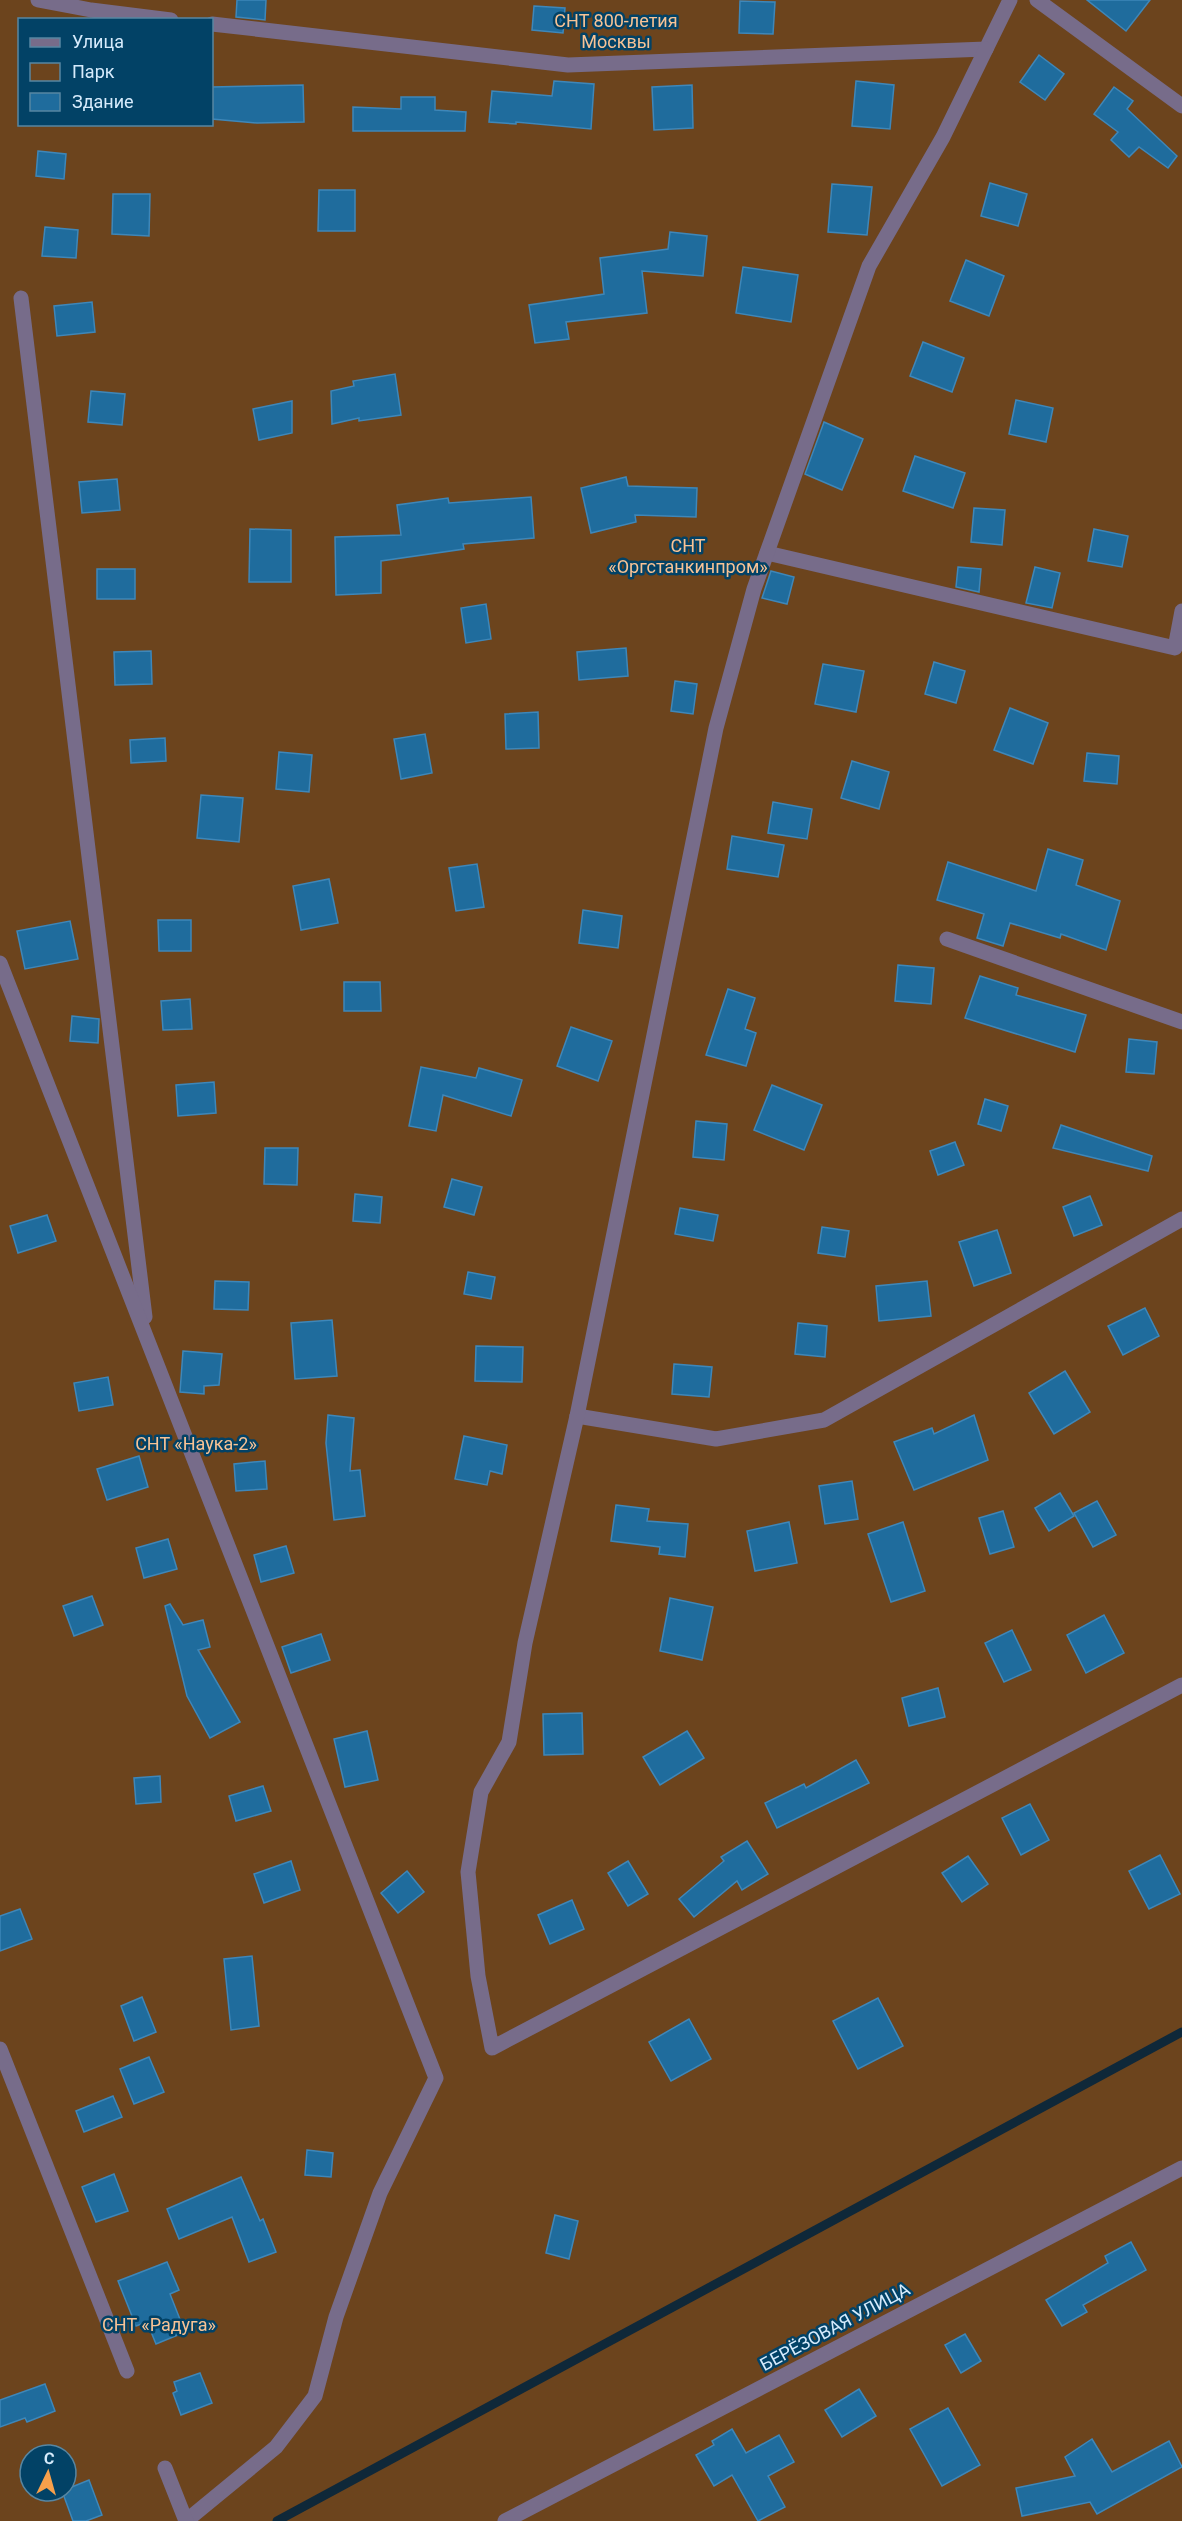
<svg xmlns="http://www.w3.org/2000/svg" width="1182" height="2521" font-family="Roboto,sans-serif">
<style>
.green{fill:#6c441d;fill-rule:evenodd}
.lines{fill:none;stroke-linecap:round;stroke-linejoin:round}
.stream{stroke:#0f2839;stroke-width:9}
.building{fill:#1f6c9d;stroke:#3e87b9;stroke-width:1.5}
.service{stroke:#776c8a;stroke-width:15}
.minor{stroke:#776c8a;stroke-width:15}
.labels{text-anchor:middle;stroke-width:5;stroke-linejoin:round;paint-order:stroke}
.park-label{font-size:18px;fill:#f8c395;stroke:#024266}
.street-label{font-size:18px;fill:#d6ebfc;stroke:#024266}
</style>
<rect width="100%" height="100%" fill="#024266"/>
<path class="green" d="M0,0H1182V2521H0ZM20,20H212V124H20ZM30,2455H66V2491H30Z"/>
<g class="lines">
<polyline class="stream" points="277,2521 1182,2032"/>
</g>
<g class="building">
<polygon points="237,0 266,0 265,20 236,17"/>
<polygon points="1087,0 1150,0 1126,31"/>
<polygon points="740,1 775,2 773,34 739,33"/>
<polygon points="534,6 565,8 563,33 532,30"/>
<polygon points="1039,55 1064,74 1045,100 1020,82"/>
<polygon points="554,81 594,84 591,129 516,122 516,124 489,122 492,91 552,96"/>
<polygon points="856,81 894,85 890,129 852,126"/>
<polygon points="303,85 304,122 257,123 212,119 212,87"/>
<polygon points="692,85 693,128 654,130 652,87"/>
<polygon points="1114,87 1133,101 1127,109 1177,156 1168,168 1139,147 1129,157 1111,140 1118,132 1094,114"/>
<polygon points="401,97 435,97 435,110 466,112 465,131 353,131 353,107 401,109"/>
<polygon points="38,151 66,154 64,179 36,176"/>
<polygon points="990,183 1027,194 1018,226 981,216"/>
<polygon points="832,184 872,187 867,235 828,232"/>
<polygon points="319,190 355,190 355,231 318,231"/>
<polygon points="113,194 150,194 149,236 112,234"/>
<polygon points="45,227 78,230 76,258 42,256"/>
<polygon points="670,232 707,236 703,276 642,271 647,313 566,322 569,339 535,343 529,305 604,294 600,258 668,249"/>
<polygon points="966,260 1004,276 989,316 950,301"/>
<polygon points="743,267 798,275 791,322 736,313"/>
<polygon points="92,302 95,332 57,336 54,306"/>
<polygon points="923,342 964,358 952,392 910,376"/>
<polygon points="395,374 401,415 359,421 359,418 332,424 331,391 354,386 353,381"/>
<polygon points="91,391 125,394 122,425 88,422"/>
<polygon points="1016,400 1053,408 1046,442 1009,434"/>
<polygon points="292,401 292,433 259,440 253,409"/>
<polygon points="824,422 863,439 842,490 805,474"/>
<polygon points="915,456 965,473 953,508 903,491"/>
<polygon points="626,477 628,486 697,488 696,517 635,515 636,522 591,533 581,488"/>
<polygon points="117,479 120,510 82,513 79,482"/>
<polygon points="531,497 534,538 463,544 464,549 381,561 381,593 336,595 335,537 401,535 397,505 448,498 449,503"/>
<polygon points="974,508 1005,510 1002,545 971,542"/>
<polygon points="250,529 291,530 291,582 249,582"/>
<polygon points="1094,529 1128,536 1122,567 1088,561"/>
<polygon points="958,567 981,569 979,592 956,587"/>
<polygon points="1035,567 1060,573 1052,608 1026,603"/>
<rect x="97" y="569" width="38" height="30"/>
<polygon points="771,571 794,577 787,604 762,598"/>
<polygon points="486,604 491,639 466,643 461,608"/>
<polygon points="626,648 628,676 579,680 577,652"/>
<polygon points="151,651 152,684 115,685 114,652"/>
<polygon points="934,662 965,671 956,703 925,694"/>
<polygon points="823,664 864,671 856,712 815,704"/>
<polygon points="675,681 697,684 693,714 671,711"/>
<polygon points="1010,708 1048,723 1033,764 994,750"/>
<polygon points="538,712 539,748 506,749 505,714"/>
<polygon points="425,734 432,773 401,779 394,739"/>
<polygon points="165,738 166,761 131,763 130,740"/>
<polygon points="279,752 312,755 309,792 276,789"/>
<polygon points="1087,753 1119,756 1117,784 1084,781"/>
<polygon points="852,761 889,772 879,809 841,798"/>
<polygon points="201,795 243,798 239,842 197,838"/>
<polygon points="773,802 812,809 807,839 768,833"/>
<polygon points="732,836 784,845 778,877 727,869"/>
<polygon points="1048,849 1083,860 1076,885 1120,901 1106,950 1061,934 1060,938 1010,923 1003,946 977,938 984,914 937,900 948,862 1036,891"/>
<polygon points="477,864 484,907 456,911 449,868"/>
<polygon points="329,879 338,923 301,930 293,886"/>
<polygon points="583,910 622,916 618,948 579,943"/>
<polygon points="158,920 191,920 191,951 159,951"/>
<polygon points="70,921 78,959 25,969 17,931"/>
<polygon points="898,965 934,968 931,1004 895,1001"/>
<polygon points="980,976 1018,988 1016,995 1086,1015 1075,1052 965,1018"/>
<polygon points="344,982 380,982 381,1011 344,1011"/>
<polygon points="728,989 755,998 745,1029 756,1033 746,1066 706,1055"/>
<polygon points="190,999 192,1029 163,1030 161,1001"/>
<polygon points="72,1016 99,1019 98,1043 70,1041"/>
<polygon points="571,1027 612,1041 598,1081 557,1066"/>
<polygon points="1129,1039 1157,1042 1154,1074 1126,1072"/>
<polygon points="421,1067 476,1078 479,1068 522,1080 511,1116 443,1095 436,1131 409,1126"/>
<polygon points="214,1082 216,1113 178,1116 176,1085"/>
<polygon points="772,1085 822,1105 804,1150 754,1130"/>
<polygon points="985,1099 1008,1106 1001,1131 978,1124"/>
<polygon points="696,1121 727,1124 724,1160 693,1157"/>
<polygon points="1061,1125 1152,1156 1148,1171 1053,1148"/>
<polygon points="955,1142 964,1165 938,1175 930,1151"/>
<polygon points="265,1148 298,1148 297,1185 264,1184"/>
<polygon points="452,1179 482,1187 474,1215 444,1207"/>
<polygon points="355,1194 382,1197 380,1223 353,1221"/>
<polygon points="1090,1196 1102,1225 1074,1236 1063,1207"/>
<polygon points="680,1208 718,1215 713,1241 675,1234"/>
<polygon points="47,1215 56,1241 18,1253 10,1226"/>
<polygon points="822,1227 849,1231 845,1257 818,1253"/>
<polygon points="997,1230 1011,1273 974,1286 959,1242"/>
<polygon points="468,1272 495,1277 491,1299 464,1294"/>
<polygon points="215,1281 249,1282 248,1310 214,1309"/>
<polygon points="927,1281 931,1316 879,1321 876,1286"/>
<polygon points="1145,1308 1159,1336 1123,1355 1108,1326"/>
<polygon points="332,1320 337,1376 295,1379 291,1323"/>
<polygon points="798,1323 827,1326 825,1357 795,1354"/>
<polygon points="476,1346 523,1347 522,1382 475,1381"/>
<polygon points="183,1351 222,1354 219,1385 204,1386 204,1394 180,1392"/>
<polygon points="674,1364 712,1367 709,1397 672,1394"/>
<polygon points="1065,1371 1090,1412 1054,1434 1029,1393"/>
<polygon points="108,1377 113,1405 79,1411 74,1383"/>
<polygon points="328,1415 354,1418 350,1471 360,1470 365,1516 334,1520 326,1443"/>
<polygon points="974,1415 988,1460 914,1490 894,1442 932,1428 934,1434"/>
<polygon points="464,1436 507,1445 502,1474 490,1471 487,1485 455,1479"/>
<polygon points="139,1456 148,1487 107,1500 97,1469"/>
<polygon points="265,1461 267,1489 236,1491 234,1464"/>
<polygon points="852,1481 858,1519 825,1524 819,1486"/>
<polygon points="1060,1493 1074,1516 1049,1531 1035,1508"/>
<polygon points="1097,1501 1116,1535 1093,1547 1074,1513"/>
<polygon points="616,1505 649,1509 647,1521 688,1524 685,1557 659,1554 660,1547 611,1541"/>
<polygon points="1003,1511 1014,1547 990,1554 979,1518"/>
<polygon points="789,1522 797,1563 755,1571 747,1531"/>
<polygon points="903,1522 925,1591 891,1602 868,1534"/>
<polygon points="168,1539 177,1569 144,1578 136,1548"/>
<polygon points="286,1546 294,1573 261,1582 254,1555"/>
<polygon points="92,1596 103,1625 74,1636 63,1606"/>
<polygon points="670,1598 713,1607 702,1660 660,1651"/>
<polygon points="170,1604 183,1625 203,1620 210,1647 198,1650 240,1722 210,1738 187,1696 165,1606"/>
<polygon points="1104,1615 1124,1653 1086,1673 1067,1635"/>
<polygon points="1012,1630 1031,1670 1004,1682 985,1643"/>
<polygon points="321,1634 330,1660 291,1673 282,1647"/>
<polygon points="938,1688 945,1717 909,1726 902,1698"/>
<polygon points="582,1713 583,1754 544,1755 543,1714"/>
<polygon points="367,1731 378,1780 345,1787 334,1739"/>
<polygon points="687,1731 704,1758 660,1785 643,1757"/>
<polygon points="856,1760 869,1783 777,1828 765,1803 804,1784 806,1788"/>
<polygon points="160,1776 161,1802 136,1804 134,1778"/>
<polygon points="263,1786 271,1811 236,1821 229,1796"/>
<polygon points="1030,1804 1049,1840 1021,1855 1002,1818"/>
<polygon points="747,1841 768,1874 742,1890 737,1881 694,1917 679,1899 724,1861 721,1857"/>
<polygon points="1160,1855 1180,1894 1149,1909 1129,1871"/>
<polygon points="968,1856 988,1884 962,1902 942,1873"/>
<polygon points="291,1861 300,1890 264,1903 254,1874"/>
<polygon points="628,1861 648,1894 628,1906 608,1873"/>
<polygon points="407,1871 424,1892 398,1913 381,1893"/>
<polygon points="572,1900 584,1929 550,1944 538,1915"/>
<polygon points="20,1909 32,1939 0,1951 0,1916"/>
<polygon points="252,1956 259,2026 231,2030 224,1959"/>
<polygon points="142,1997 156,2032 134,2041 121,2006"/>
<polygon points="878,1998 903,2046 858,2069 833,2021"/>
<polygon points="689,2019 711,2059 671,2081 649,2042"/>
<polygon points="149,2057 164,2092 134,2104 120,2069"/>
<polygon points="113,2096 122,2117 84,2132 76,2111"/>
<polygon points="307,2150 333,2153 331,2177 305,2175"/>
<polygon points="114,2174 128,2211 96,2222 82,2187"/>
<polygon points="241,2177 260,2221 263,2219 276,2252 249,2262 232,2217 179,2239 167,2209"/>
<polygon points="555,2215 578,2221 569,2259 546,2253"/>
<polygon points="1131,2242 1146,2270 1083,2305 1087,2312 1062,2326 1046,2300 1108,2263 1105,2256"/>
<polygon points="167,2262 179,2290 170,2294 185,2332 156,2344 147,2322 136,2326 118,2281"/>
<polygon points="965,2334 981,2361 961,2373 945,2345"/>
<polygon points="200,2373 212,2403 181,2415 173,2393 177,2391 174,2382"/>
<polygon points="45,2384 55,2411 27,2422 25,2418 0,2427 0,2400"/>
<polygon points="859,2389 876,2416 842,2437 825,2410"/>
<polygon points="948,2408 980,2465 942,2486 910,2429"/>
<polygon points="732,2429 746,2453 779,2435 794,2462 768,2476 785,2507 758,2521 732,2475 714,2486 696,2455 714,2445 712,2441"/>
<polygon points="1092,2439 1112,2472 1169,2441 1182,2467 1097,2514 1090,2502 1022,2516 1016,2488 1075,2476 1065,2457"/>
<polygon points="89,2480 102,2515 86,2521 73,2521 62,2491"/>
</g>
<g class="lines">
<g class="service">
<polyline points="1037,0 1182,106"/>
<polyline points="767,553 1175,648 1182,611"/>
<polyline points="947,939 1182,1022"/>
<polyline points="577,1416 716,1439 824,1420 1182,1219"/>
</g>
<g class="minor">
<polyline points="38,0 91,10 171,20"/>
<polyline points="212,24 568,65 986,49 1010,0"/>
<polyline points="986,49 943,137 869,266 754,589 716,728 577,1416 525,1643 509,1742 481,1792 468,1872 478,1976 492,2048 1182,1685"/>
<polyline points="21,298 145,1317"/>
<polyline points="0,963 436,2078 380,2193 336,2317 315,2396 276,2447 186,2521"/>
<polyline points="0,2049 127,2371"/>
<polyline points="165,2468 186,2521"/>
<polyline points="505,2521 1182,2168"/>
</g>
</g>
<g class="labels">
<g class="park-label">
<text x="616" y="27">СНТ 800-летия<tspan x="616" dy="21">Москвы</tspan></text>
<text x="688" y="552">СНТ<tspan x="688" dy="21">«Оргстанкинпром»</tspan></text>
<text x="196" y="1450">СНТ «Наука-2»</text>
<text x="159" y="2331">СНТ «Радуга»</text>
</g>
<g class="street-label">
<text transform="translate(835 2327) rotate(-28)" y="6">БЕРЁЗОВАЯ УЛИЦА</text>
</g>
</g>
<rect x="18" y="18" width="195" height="108" fill="#024266" stroke="#5786a2" stroke-width="1.5"/>
<rect x="30" y="38" width="30" height="9" fill="#776c8a" stroke="#5786a2" stroke-width="1.5"/>
<text x="72" y="48" font-size="18" fill="#d6ebfc">Улица</text>
<rect x="30" y="63" width="30" height="18" fill="#6c441d" stroke="#5786a2" stroke-width="1.5"/>
<text x="72" y="78" font-size="18" fill="#d6ebfc">Парк</text>
<rect x="30" y="93" width="30" height="18" fill="#1f6c9d" stroke="#5786a2" stroke-width="1.5"/>
<text x="72" y="108" font-size="18" fill="#d6ebfc">Здание</text>
<g transform="translate(48 2473) rotate(5)"><circle r="28" fill="#024266" stroke="#5786a2" stroke-width="1.5"/>
<path d="M0-4.5L10 22L0 15L-10 22Z" fill="#f8a04b"/>
<text y="-9" font-size="16" font-weight="bold" text-anchor="middle" fill="#d6ebfc">С</text>
</g>
</svg>
